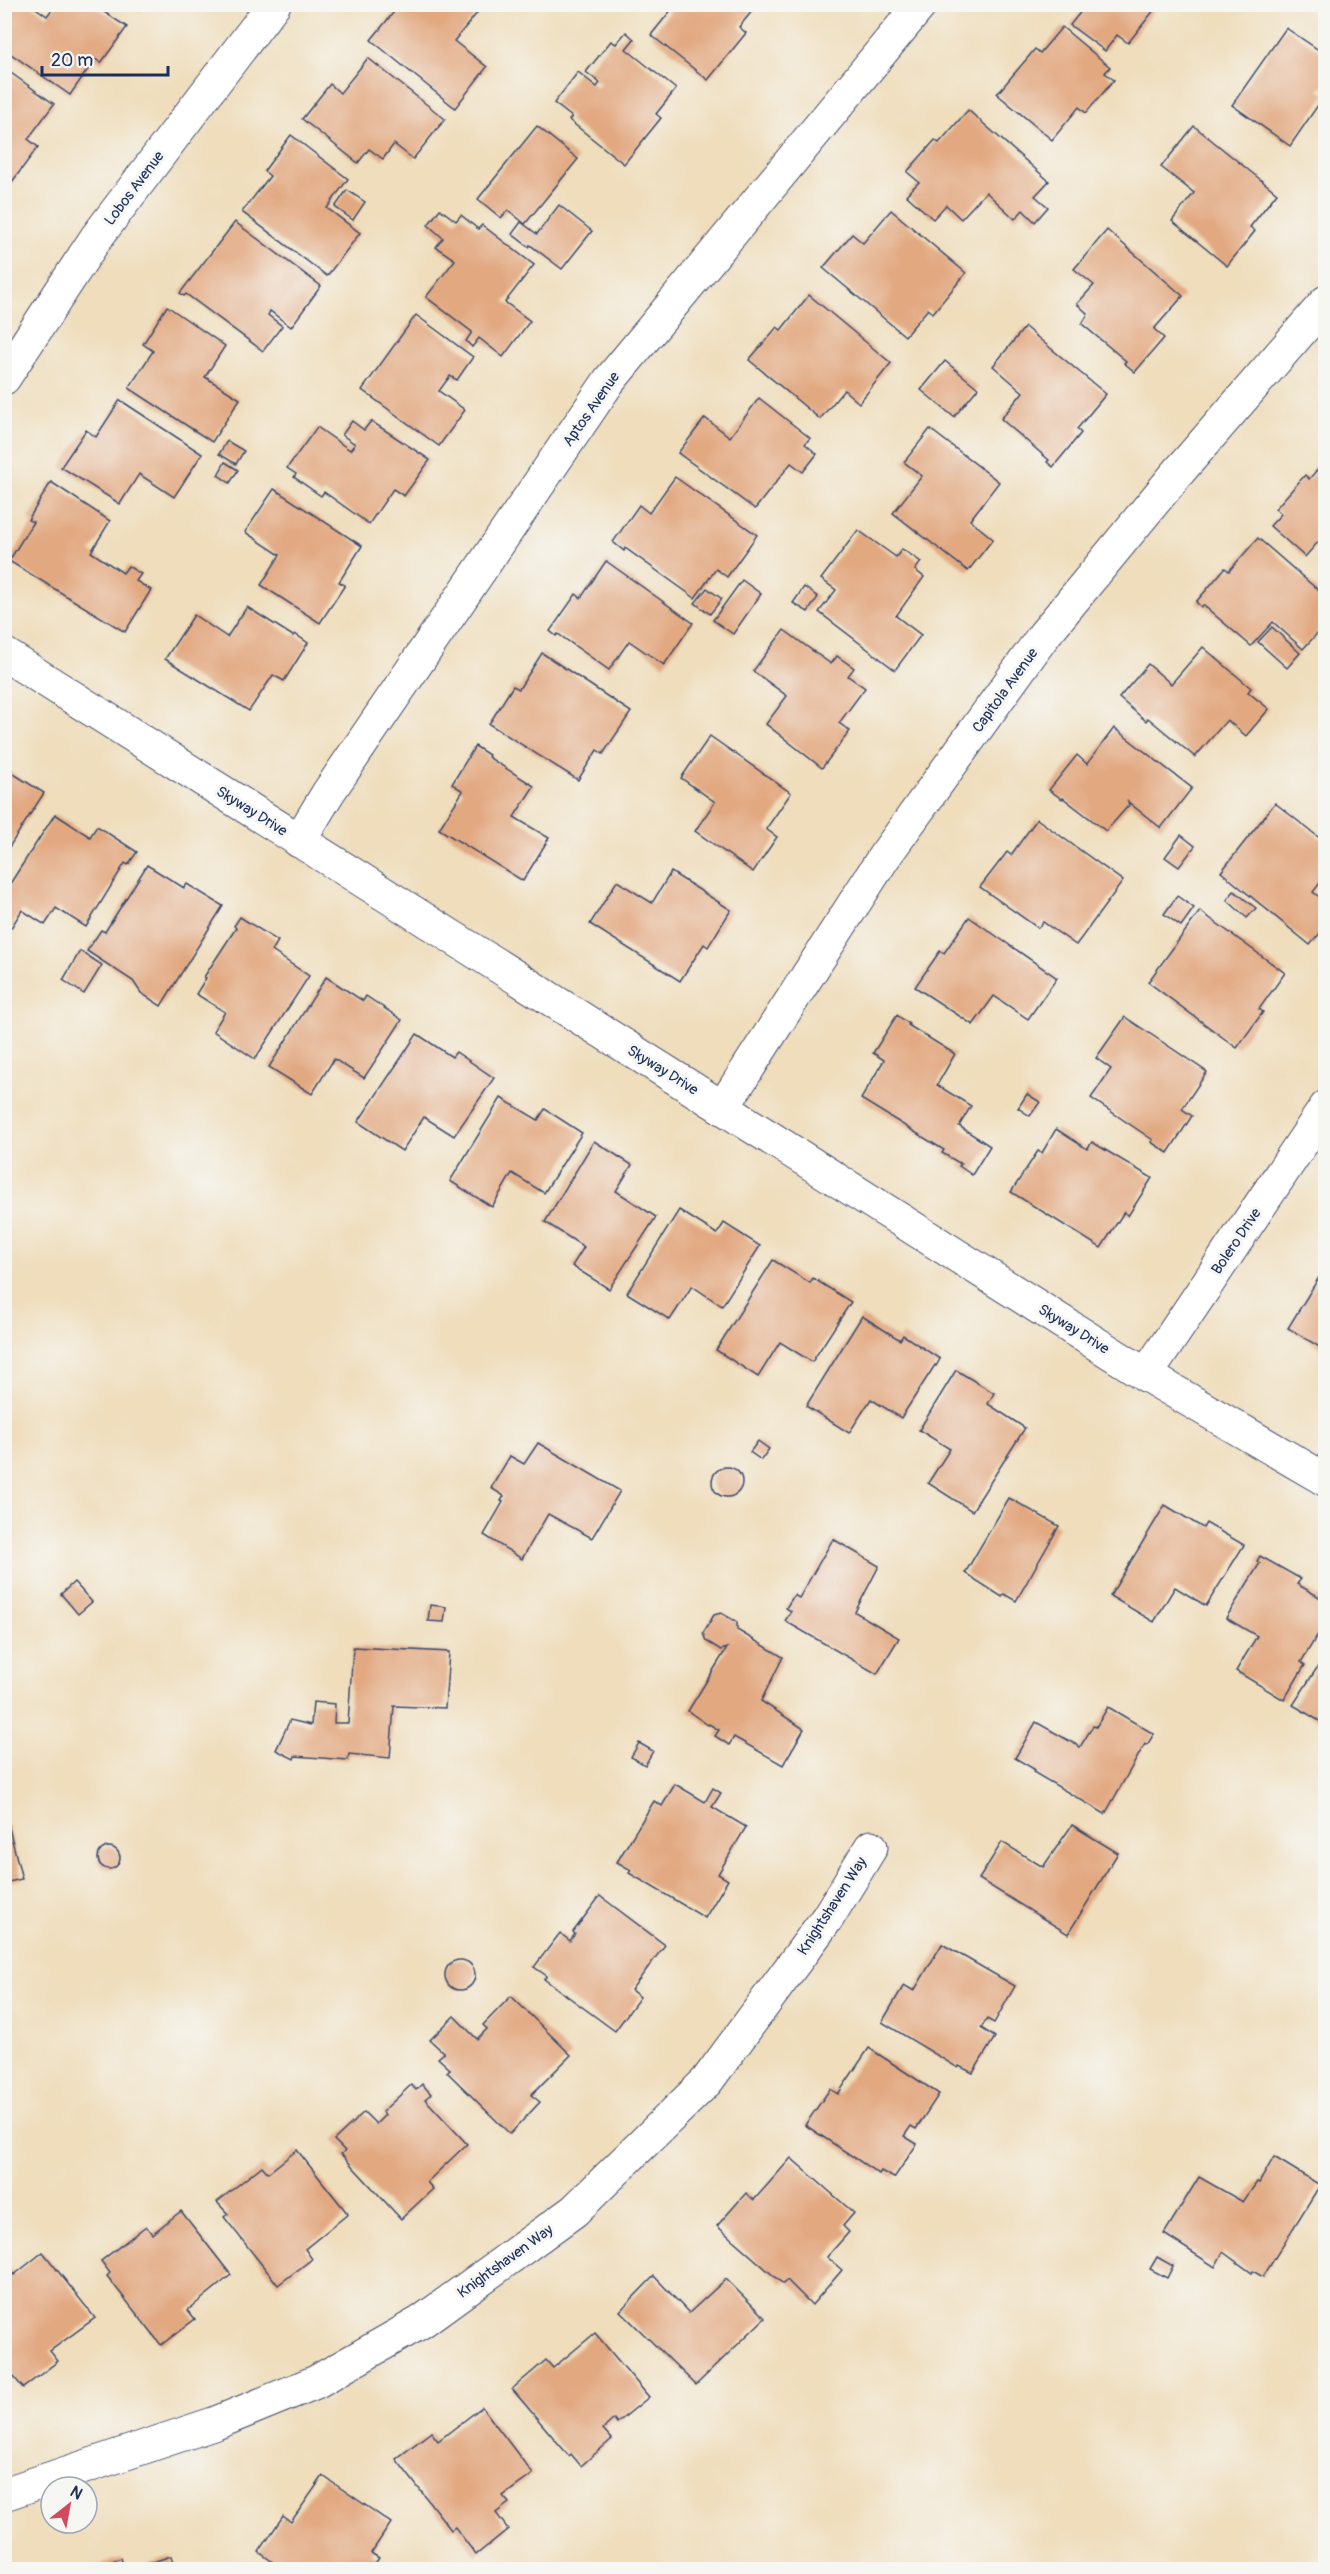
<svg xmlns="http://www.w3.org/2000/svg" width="1330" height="2574" font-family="Pangolin,sans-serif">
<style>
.building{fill:#e2a981}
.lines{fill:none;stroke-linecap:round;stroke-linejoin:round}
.minor-casing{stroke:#3b496c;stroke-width:35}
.minor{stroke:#fff;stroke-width:33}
.labels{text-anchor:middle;stroke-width:6;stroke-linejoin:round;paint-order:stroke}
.street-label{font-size:15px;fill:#1b2f5e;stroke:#f6f6f2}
</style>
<rect width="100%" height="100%" fill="#f6f6f2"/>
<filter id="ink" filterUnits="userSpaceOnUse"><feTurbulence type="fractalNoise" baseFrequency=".0167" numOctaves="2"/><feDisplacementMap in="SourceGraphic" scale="12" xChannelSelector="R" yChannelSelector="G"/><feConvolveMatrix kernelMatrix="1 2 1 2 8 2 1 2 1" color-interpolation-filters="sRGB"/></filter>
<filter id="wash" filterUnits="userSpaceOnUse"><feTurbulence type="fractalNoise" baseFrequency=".008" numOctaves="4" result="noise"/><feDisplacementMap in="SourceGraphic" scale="24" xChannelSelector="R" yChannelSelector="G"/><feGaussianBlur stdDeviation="1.35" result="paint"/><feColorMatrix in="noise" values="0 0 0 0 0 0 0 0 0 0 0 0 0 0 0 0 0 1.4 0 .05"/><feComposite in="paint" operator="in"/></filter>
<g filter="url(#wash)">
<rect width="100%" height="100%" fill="#efddbb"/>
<g id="blocks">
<g class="building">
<polygon points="4,4 30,4 47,16 56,4 92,4 127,27 101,63 95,59 70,95 4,49"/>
<polygon points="131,4 143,4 138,10"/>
<polygon points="394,4 466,4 477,13 454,41 487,67 455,108 371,40 398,7"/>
<polygon points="676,4 758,4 739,27 746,33 708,80 651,35"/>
<polygon points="1075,4 1159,4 1128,43 1117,35 1105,51 1070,25 1082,10"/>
<polygon points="1062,27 1110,67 1105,73 1114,80 1086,113 1079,107 1052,140 997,94 1035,49 1040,53"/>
<polygon points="1286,28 1326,55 1326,80 1319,90 1325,95 1290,146 1232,105"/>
<polygon points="626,32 634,39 626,49 676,89 656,114 661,118 624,164 569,120 572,117 554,103 578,72 597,87 600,83 586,72 611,41 616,44"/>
<polygon points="368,58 445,119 413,159 394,144 383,159 369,149 358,163 302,119 330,84 340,93"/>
<polygon points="4,68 54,104 28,139 38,147 12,182 4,177"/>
<polygon points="968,110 1049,181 1035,196 1048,207 1035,222 1023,210 1015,219 986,192 961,219 946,205 933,219 906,195 919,182 907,172 935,140 939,143"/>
<polygon points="537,126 578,159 525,224 508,210 501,218 478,199"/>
<polygon points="1194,126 1277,193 1250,227 1255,231 1227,266 1172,221 1194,193 1161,167"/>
<polygon points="291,135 348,179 327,208 360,233 327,276 242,212 270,176 264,171"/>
<polygon points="347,190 365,202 353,220 335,207"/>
<polygon points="559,205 592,231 562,269 530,245 529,247 512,234 521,222 537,234"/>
<polygon points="440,209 456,221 461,215 478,229 482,225 534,265 505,302 530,321 503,357 479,338 472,347 466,341 472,332 426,297 455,260 436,247 443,238 428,225"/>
<polygon points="891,210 966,273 933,313 928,309 905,336 823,268 852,234 863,243"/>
<polygon points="235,222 321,286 291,327 270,311 268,315 282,326 263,351 186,294 184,296 180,293"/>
<polygon points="1107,230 1183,296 1154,329 1164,338 1135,372 1124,363 1126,361 1082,324 1088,314 1077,304 1094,285 1074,269"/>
<polygon points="809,295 891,363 859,403 844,390 820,419 749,360 777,327 781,330"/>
<polygon points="167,306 225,346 205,377 240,399 212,442 129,388 153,351 143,344"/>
<polygon points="416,315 473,357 457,380 450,376 439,391 465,410 439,446 362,390"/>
<polygon points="1025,327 1106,394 1077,429 1081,433 1053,467 1047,462 1049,460 1001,419 1023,392 993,366"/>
<polygon points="945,361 978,388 954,417 921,390"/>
<polygon points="759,398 810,438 805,444 817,454 803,472 791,463 755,509 678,453 705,418 730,437"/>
<polygon points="120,400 202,454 174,497 139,474 120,504 61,467 86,430 96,437"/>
<polygon points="352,421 364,430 371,421 430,460 404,496 393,489 369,524 324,492 321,496 294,477 296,474 287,468 317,427 350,450 355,444 342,435"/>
<polygon points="930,429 999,482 970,520 993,539 968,571 893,513 922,476 904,462"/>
<polygon points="227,441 244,451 236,464 219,454"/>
<polygon points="1326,460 1326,549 1318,542 1305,557 1270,526 1281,514 1275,509 1305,475 1309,479"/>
<polygon points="225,462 238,470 230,483 218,475"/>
<polygon points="675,477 757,535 727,577 716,569 695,598 625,548 624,551 613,542 639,505 649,513"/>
<polygon points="51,482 110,521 91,552 123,573 128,566 141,574 136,581 151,590 125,632 9,561 33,522 28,520"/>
<polygon points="274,489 362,546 339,582 345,585 320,623 261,585 280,555 245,532"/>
<polygon points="858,530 896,557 902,549 921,562 915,570 924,577 896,616 921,635 895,670 819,612 836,590 821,579"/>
<polygon points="1258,538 1326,597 1326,624 1303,649 1273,622 1251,646 1203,605 1201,607 1196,602 1225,568 1229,571"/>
<polygon points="606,561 693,623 664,665 629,641 609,670 558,634 556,636 550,631 576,594 581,598"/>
<polygon points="742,580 761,594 733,634 713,620"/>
<polygon points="804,587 818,597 808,612 793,603"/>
<polygon points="707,588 722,599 710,614 695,603"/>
<polygon points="247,607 293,636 295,634 308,643 284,681 273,675 249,711 165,659 194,615 227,637"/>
<polygon points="1272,627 1300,653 1287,668 1258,642"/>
<polygon points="784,630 831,664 837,656 854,668 848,676 865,688 839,723 850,731 822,768 766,724 787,696 753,671"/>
<polygon points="1203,647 1251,688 1248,692 1269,709 1246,736 1227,720 1195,757 1148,718 1146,721 1119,698 1148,664 1171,684"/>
<polygon points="542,653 631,712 603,754 597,750 578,780 489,724 513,686 519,689"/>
<polygon points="1114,728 1192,788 1161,828 1128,802 1129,805 1106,831 1063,798 1062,799 1049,790 1077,755 1087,764"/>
<polygon points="710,736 791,793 766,829 777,837 753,872 695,831 715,802 681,778"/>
<polygon points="475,746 489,755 488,757 534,786 514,817 549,838 523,881 439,829 463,791 452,784"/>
<polygon points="9,771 44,793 4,855 4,776"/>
<polygon points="1275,803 1326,843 1326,875 1313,892 1326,902 1326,926 1310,945 1221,872"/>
<polygon points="55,814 90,837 97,826 137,852 128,865 125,863 86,927 56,908 45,925 22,910 11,928 4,923 4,893"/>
<polygon points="1037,819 1123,881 1076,945 1043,922 1038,928 980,887 1007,852 1011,855"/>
<polygon points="1181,835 1195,846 1179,867 1165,857"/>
<polygon points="147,865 184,888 187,884 223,906 161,1006 141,993 133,981 87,951 101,930 105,932"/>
<polygon points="671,872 731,910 708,947 704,944 680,981 590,924 617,881 652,903"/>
<polygon points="1234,891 1256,908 1247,918 1227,900"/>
<polygon points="1177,896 1194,908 1181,926 1164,914"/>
<polygon points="1200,911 1285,973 1259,1009 1263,1012 1237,1048 1148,982"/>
<polygon points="240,917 278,941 272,951 309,976 255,1059 213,1031 225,1012 196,994 206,978 204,977 236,928 234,926"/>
<polygon points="969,917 1057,978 1028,1019 994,996 973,1025 915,987 940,951 944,953"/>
<polygon points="80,951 102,965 84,994 63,980"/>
<polygon points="326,977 363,1001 366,996 402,1020 364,1078 334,1059 312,1094 269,1067"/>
<polygon points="897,1015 909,1024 908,1025 955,1054 937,1085 971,1106 959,1126 990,1146 972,1175 959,1166 961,1164 942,1153 944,1150 861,1099 884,1060 873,1053"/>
<polygon points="1125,1017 1207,1072 1182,1109 1192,1116 1168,1153 1151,1142 1153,1140 1091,1098 1111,1069 1096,1058"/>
<polygon points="417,1034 452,1057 456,1052 494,1078 454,1136 424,1117 402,1151 358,1122"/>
<polygon points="1027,1094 1040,1102 1030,1116 1018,1108"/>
<polygon points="501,1098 538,1120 545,1109 582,1133 544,1193 512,1173 492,1207 450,1181"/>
<polygon points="1056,1129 1087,1149 1092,1142 1152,1178 1128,1216 1124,1212 1101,1248 1011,1192 1038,1151 1042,1153"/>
<polygon points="594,1141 632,1165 616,1191 656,1217 609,1289 572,1266 584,1247 545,1222"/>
<polygon points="679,1210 717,1234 724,1223 760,1246 722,1306 692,1286 670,1320 627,1293"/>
<polygon points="773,1260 810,1283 813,1278 851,1302 812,1362 780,1342 758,1377 716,1350"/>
<polygon points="1321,1274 1326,1277 1326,1351 1288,1328"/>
<polygon points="862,1316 900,1340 903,1335 940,1359 936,1366 935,1365 901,1418 871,1399 849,1433 806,1406"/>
<polygon points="956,1370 994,1393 988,1404 1025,1428 972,1511 928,1483 950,1449 919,1430"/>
<polygon points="758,1441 769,1449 761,1460 750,1452"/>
<polygon points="538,1443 620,1491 592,1538 548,1514 522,1559 484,1535 503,1502 501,1501 504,1496 491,1488 510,1456 524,1464"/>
<circle cx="727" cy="1482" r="15"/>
<polygon points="1009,1498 1059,1526 1016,1601 1004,1594 1002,1597 965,1573"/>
<polygon points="1165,1505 1203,1528 1206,1523 1244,1545 1206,1606 1175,1587 1154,1622 1110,1596"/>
<polygon points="833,1539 879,1566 855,1612 899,1638 877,1674 785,1621 791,1611 786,1608 794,1595 799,1598"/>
<polygon points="1260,1556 1301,1579 1297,1584 1326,1601 1326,1621 1301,1662 1305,1665 1284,1700 1236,1671 1257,1636 1226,1618 1260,1563 1257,1561"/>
<polygon points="74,1582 92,1602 78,1614 61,1594"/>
<polygon points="430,1605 446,1607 444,1622 428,1621"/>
<polygon points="721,1613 737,1622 737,1630 783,1657 761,1701 804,1729 783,1765 734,1737 729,1745 715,1736 719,1730 709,1724 708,1725 688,1711 727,1648 721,1650 706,1641 703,1633 714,1615"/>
<polygon points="353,1647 449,1652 445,1708 394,1706 390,1758 349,1754 348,1760 295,1756 294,1759 276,1750 290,1720 311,1725 313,1702 335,1704 334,1723 348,1723"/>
<polygon points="1326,1654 1326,1725 1293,1705"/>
<polygon points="1108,1707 1154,1734 1147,1745 1145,1744 1105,1814 1033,1772 1034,1769 1015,1758 1036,1722 1080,1747 1093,1726 1096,1727"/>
<polygon points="639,1743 653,1751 645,1765 631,1757"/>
<polygon points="675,1784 705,1802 713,1788 721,1793 712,1807 746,1827 718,1874 728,1880 705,1918 629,1873 631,1870 617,1862 654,1801 662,1806"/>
<polygon points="4,1824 8,1824 22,1879 4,1883"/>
<polygon points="1072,1825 1118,1853 1068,1934 979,1879 1002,1842 1043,1867"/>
<circle cx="109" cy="1858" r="11"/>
<polygon points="600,1896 665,1945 631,1990 640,1997 615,2031 544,1979 547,1976 534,1967 560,1933 570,1941 575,1934 573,1932"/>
<polygon points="942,1944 1015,1986 994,2023 987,2019 981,2028 995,2037 973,2073 959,2066 958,2068 882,2022 904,1985 914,1991"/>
<circle cx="460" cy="1975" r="15"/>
<polygon points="511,1996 571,2055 531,2095 540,2102 510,2134 447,2072 450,2069 438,2058 444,2053 430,2040 454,2016 477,2039 487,2029 483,2025"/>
<polygon points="869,2048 939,2094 916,2129 911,2126 904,2136 917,2144 894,2178 881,2171 879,2174 805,2125 830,2089 838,2094"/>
<polygon points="422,2084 431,2094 425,2099 467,2144 427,2182 433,2189 401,2219 341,2154 345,2151 334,2140 364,2112 376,2124 385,2115 382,2112 411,2085 416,2090"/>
<polygon points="297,2150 348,2214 305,2249 312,2259 278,2285 224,2217 228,2214 217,2202 262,2166 268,2173"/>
<polygon points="1274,2157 1320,2185 1263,2277 1253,2271 1252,2273 1223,2252 1215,2267 1164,2234 1199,2177 1243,2202 1257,2182 1259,2183"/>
<polygon points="791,2158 854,2213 843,2226 849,2232 827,2257 842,2270 812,2305 787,2280 783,2284 717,2226 746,2193 754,2200"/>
<polygon points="181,2211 231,2275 188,2310 195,2319 161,2345 107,2276 110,2273 101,2261 146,2226 152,2234"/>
<polygon points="43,2252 95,2318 50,2351 58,2361 23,2388 4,2365 4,2272 9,2268 14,2275"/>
<polygon points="1157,2257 1173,2266 1167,2278 1150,2269"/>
<polygon points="654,2276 689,2313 726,2279 765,2318 696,2385 620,2311"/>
<polygon points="595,2333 649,2397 617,2423 614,2419 603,2429 612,2439 581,2466 571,2454 569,2456 512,2389 546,2360 553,2368"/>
<polygon points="482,2407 533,2474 503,2496 509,2503 496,2513 508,2529 476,2555 455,2527 451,2530 396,2459 431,2432 438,2441"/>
<polygon points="323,2476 391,2523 371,2553 379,2558 371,2570 284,2570 259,2552 283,2516 291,2522"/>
<polygon points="171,2556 175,2570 131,2570 131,2569"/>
<polygon points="121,2558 125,2570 87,2570 87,2569"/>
</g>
</g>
</g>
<g filter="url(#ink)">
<use href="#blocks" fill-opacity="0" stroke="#3b496c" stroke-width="1.5"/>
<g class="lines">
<g class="minor-casing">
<g id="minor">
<polyline points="4,378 96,238 274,4"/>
<polyline points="4,654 1146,1375 1326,1480"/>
<polyline points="299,841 328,793 609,381 921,4"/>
<polyline points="723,1107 884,857 1044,635 1175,476 1326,302"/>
<polyline points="1146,1375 1326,1107"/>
<polyline points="4,2494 216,2423 316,2382 421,2322 574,2211 707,2081 828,1917 871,1847"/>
</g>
</g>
<use href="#minor" class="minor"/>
</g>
</g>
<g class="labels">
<g class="street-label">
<text transform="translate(134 188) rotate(-53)" y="5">Lobos Avenue</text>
<text transform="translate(591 409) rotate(-55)" y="5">Aptos Avenue</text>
<text transform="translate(1005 690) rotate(-54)" y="5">Capitola Avenue</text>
<text transform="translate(252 811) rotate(32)" y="5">Skyway Drive</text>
<text transform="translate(663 1070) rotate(32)" y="5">Skyway Drive</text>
<text transform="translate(1236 1241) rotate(-56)" y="5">Bolero Drive</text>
<text transform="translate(1074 1329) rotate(32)" y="5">Skyway Drive</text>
<text transform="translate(832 1906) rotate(-57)" y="5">Knightshaven Way</text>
<text transform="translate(505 2261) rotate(-36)" y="5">Knightshaven Way</text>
</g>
</g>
<rect width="1330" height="2574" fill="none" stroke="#f6f6f2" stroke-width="24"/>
<g transform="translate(69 2505) rotate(31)"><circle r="28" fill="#f6f6f2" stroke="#9ea6b7" stroke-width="1.5"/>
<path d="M0-4.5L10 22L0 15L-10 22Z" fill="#d1495b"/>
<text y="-9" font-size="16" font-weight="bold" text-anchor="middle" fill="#1b2f5e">N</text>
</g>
<path d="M42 66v9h126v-9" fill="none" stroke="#1b2f5e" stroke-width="3"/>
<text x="51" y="66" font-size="18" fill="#1b2f5e" stroke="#f6f6f2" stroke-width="4.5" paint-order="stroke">20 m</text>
</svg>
